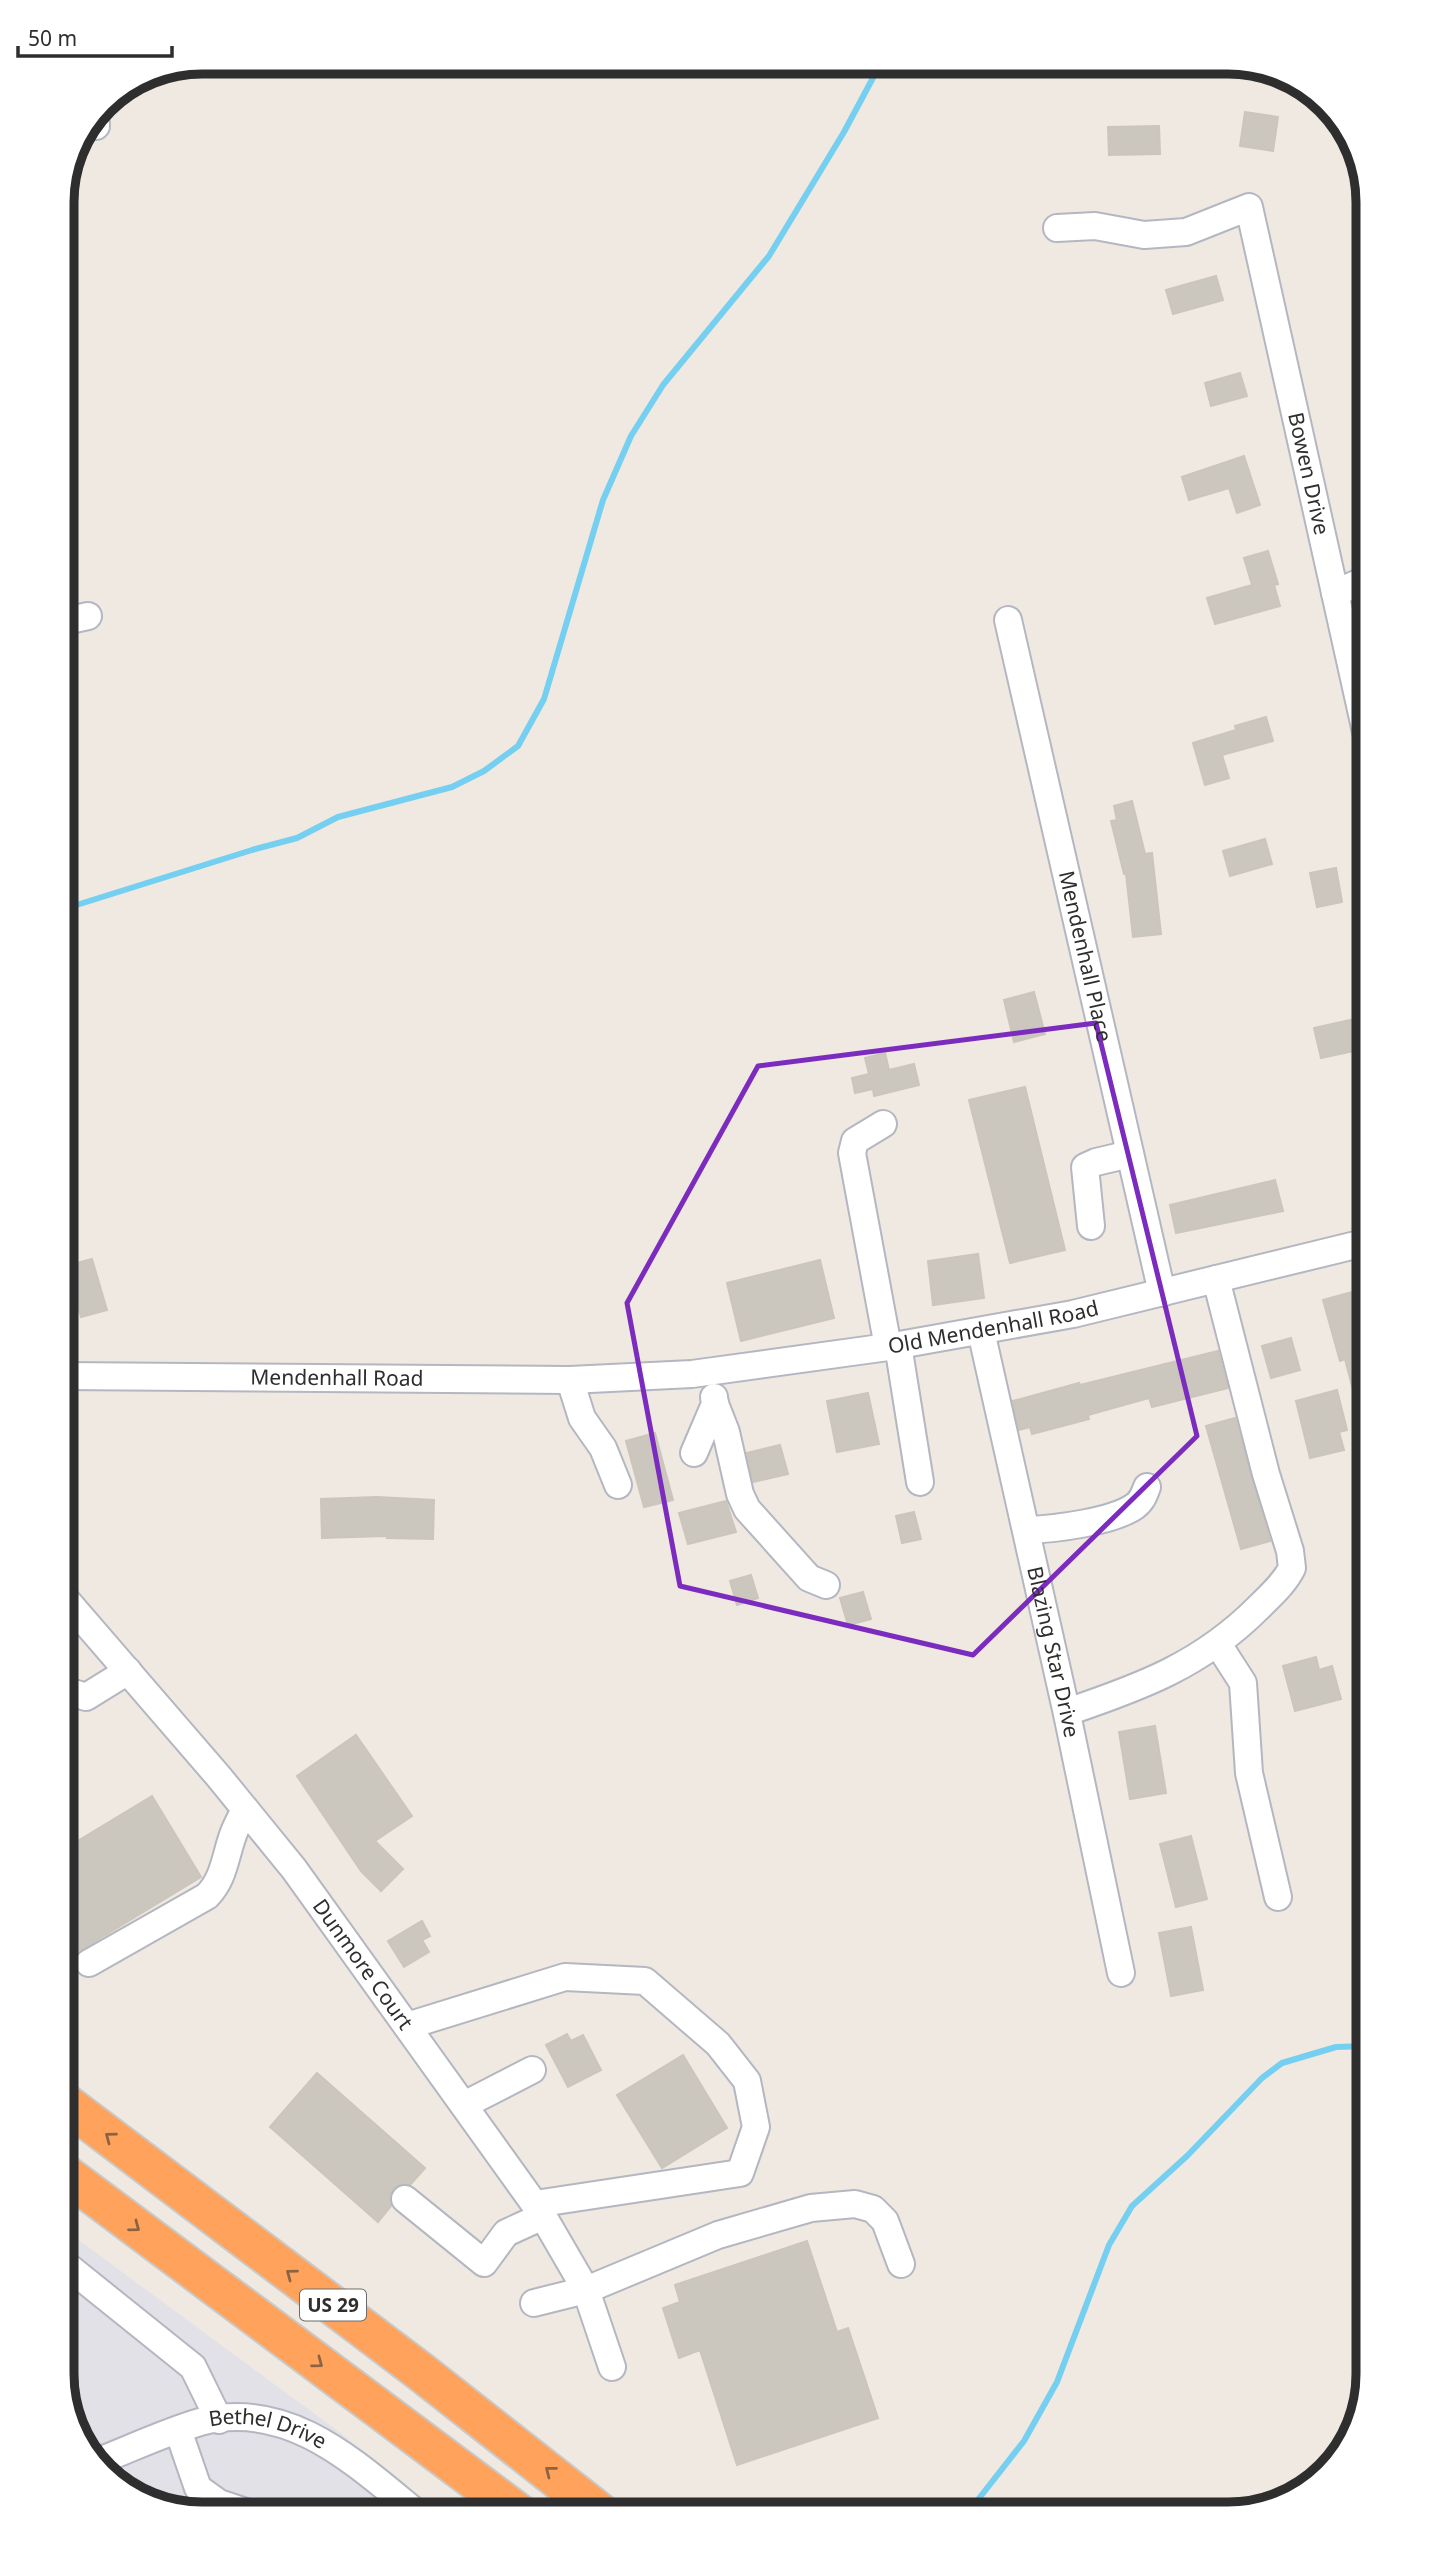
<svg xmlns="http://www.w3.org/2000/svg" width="1429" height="2576" font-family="'Noto Sans',sans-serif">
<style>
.industrial{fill:#e3e1e8}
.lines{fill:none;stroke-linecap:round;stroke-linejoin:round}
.stream{stroke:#75cff0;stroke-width:6}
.building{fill:#cbc7bf;stroke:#cbc5ba;stroke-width:2}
.minor-casing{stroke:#b4b7c1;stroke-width:30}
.highway-casing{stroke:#c9c9c9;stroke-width:42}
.minor{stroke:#fff;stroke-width:26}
.highway{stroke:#ffa35c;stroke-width:38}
.oneway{stroke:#8c6343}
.marked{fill:none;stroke:#7b2cbf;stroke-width:5;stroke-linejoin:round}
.labels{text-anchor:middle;stroke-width:5;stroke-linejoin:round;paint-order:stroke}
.shield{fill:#fff;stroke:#6d6d6d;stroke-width:2}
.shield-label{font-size:19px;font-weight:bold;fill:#2e2e2e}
.street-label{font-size:21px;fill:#2e2e2e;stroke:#fff}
.rim{fill:none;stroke:#2e2e2e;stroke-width:9}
</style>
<rect width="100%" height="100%" fill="#efe9e1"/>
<polygon class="industrial" points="61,2227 342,2434 440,2515 193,2514 123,2491 72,2428 61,2374"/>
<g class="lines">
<g class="stream">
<polyline points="61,912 67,908 252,850 297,838 338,817 452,787 484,771 518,746 544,699 603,500 631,436 663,385 769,256 844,132 882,61"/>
<polyline points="966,2515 1024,2441 1057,2382 1109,2245 1132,2206 1187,2156 1262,2078 1282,2063 1336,2047 1368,2046"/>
</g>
</g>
<g class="building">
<polygon points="1245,112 1278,117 1273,151 1240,146"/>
<polygon points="1159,126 1160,154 1109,155 1108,127"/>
<polygon points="1216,276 1223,300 1173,314 1166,290"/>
<polygon points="1240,373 1247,396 1211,406 1205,383"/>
<polygon points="1244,456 1260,505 1237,513 1229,488 1189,500 1182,477"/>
<polygon points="1268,551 1278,584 1274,585 1280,606 1215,624 1207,598 1252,585 1244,558"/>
<polygon points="1266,717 1273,741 1222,755 1229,778 1205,785 1193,743 1236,730 1235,726"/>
<polygon points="1132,801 1145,854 1152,853 1161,934 1133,937 1126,874 1124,874 1111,821 1117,820 1114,806"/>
<polygon points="1265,839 1272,864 1230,876 1223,851"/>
<polygon points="1336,868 1342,902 1317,907 1310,873"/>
<polygon points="1034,992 1045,1034 1014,1042 1004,1000"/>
<polygon points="1368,1016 1368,1048 1321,1058 1314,1028"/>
<polygon points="885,1053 889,1070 914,1064 919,1085 874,1096 873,1089 855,1093 852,1078 869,1074 865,1058"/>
<polygon points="1025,1087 1065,1250 1010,1263 969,1100"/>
<polygon points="1275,1180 1283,1211 1176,1233 1170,1205"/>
<polygon points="978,1254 984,1298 933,1305 928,1261"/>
<polygon points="92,1259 107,1310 81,1317 66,1266"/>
<polygon points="820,1260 834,1318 741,1341 727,1283"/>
<polygon points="1363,1289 1368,1305 1368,1390 1354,1394 1345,1359 1340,1361 1323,1300"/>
<polygon points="1291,1338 1300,1370 1271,1378 1262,1346"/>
<polygon points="1218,1351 1228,1388 1152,1407 1149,1398 1088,1415 1089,1419 1032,1434 1030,1427 1019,1430 1013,1401 1079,1383 1080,1385"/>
<polygon points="1337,1390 1347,1430 1339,1432 1344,1450 1310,1458 1296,1401"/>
<polygon points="868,1393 879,1444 837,1452 827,1401"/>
<polygon points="1235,1418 1270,1541 1241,1549 1206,1426"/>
<polygon points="655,1433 673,1500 644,1507 626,1441"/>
<polygon points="780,1445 788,1474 753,1482 747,1453"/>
<polygon points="377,1497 434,1500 433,1539 387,1538 387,1536 322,1538 321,1499"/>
<polygon points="726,1501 736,1532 688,1544 679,1513"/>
<polygon points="914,1512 921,1539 902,1543 896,1516"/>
<polygon points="751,1575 758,1598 737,1605 730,1581"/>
<polygon points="863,1592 871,1619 848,1625 840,1598"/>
<polygon points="1316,1657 1319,1670 1332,1666 1341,1699 1295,1711 1283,1666"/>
<polygon points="1155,1726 1166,1793 1130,1799 1119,1732"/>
<polygon points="356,1735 412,1816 375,1841 403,1869 381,1891 361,1871 297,1776"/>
<polygon points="152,1796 201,1877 61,1962 61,1851"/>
<polygon points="1191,1836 1207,1899 1176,1907 1160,1844"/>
<polygon points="422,1921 430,1936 422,1940 429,1952 404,1967 388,1941"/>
<polygon points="1191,1927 1203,1990 1171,1996 1159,1933"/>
<polygon points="567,2034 571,2041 583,2035 601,2070 568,2087 546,2045"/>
<polygon points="683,2055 727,2128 662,2168 617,2095"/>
<polygon points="317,2073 425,2168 410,2185 400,2184 393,2189 389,2197 391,2206 378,2222 270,2127"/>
<polygon points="807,2241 837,2332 848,2328 878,2418 737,2465 700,2350 679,2358 663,2308 680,2302 675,2285"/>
</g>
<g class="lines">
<g class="minor-casing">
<g id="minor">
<polyline points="95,112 96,126"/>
<path id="s1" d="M1057,228L1095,226L1144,235L1186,232L1249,207L1368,741"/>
<polyline points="1335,593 1368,579"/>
<path id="s2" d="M1008,620L1162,1293"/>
<polyline points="61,622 88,616"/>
<polyline points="883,1124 855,1141 852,1153 888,1347"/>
<polyline points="1091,1226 1085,1167 1096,1162 1130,1154"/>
<path id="s3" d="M981,1331L1067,1714L1121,1973"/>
<polyline points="898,1345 920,1482"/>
<path id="s4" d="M61,1376L570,1380L692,1374L888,1347L1073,1314L1368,1242"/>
<polyline points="570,1380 582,1418 603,1448 618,1485"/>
<polyline points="715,1404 726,1432 740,1494 747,1509 809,1578 826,1585"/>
<polyline points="694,1453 715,1404 714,1397"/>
<path d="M1027,1530C1054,1529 1113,1522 1135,1506C1142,1501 1144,1495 1147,1487"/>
<path id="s5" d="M61,1594L219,1777L294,1869L543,2216L586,2290L612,2367"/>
<polyline points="1218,1644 1243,1683 1249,1773 1278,1897"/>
<polyline points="61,1689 86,1697 128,1671"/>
<path d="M1067,1712C1141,1687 1201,1665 1258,1608C1270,1596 1284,1584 1292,1568L1290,1551L1266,1474L1216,1279"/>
<path d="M89,1963L207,1896C224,1879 225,1857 233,1835C236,1826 241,1818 245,1809"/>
<polyline points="407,2026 565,1977 645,1981 718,2044 747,2081 756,2127 740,2173 535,2204"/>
<polyline points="464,2105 532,2070"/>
<polyline points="405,2199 484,2263 506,2233 543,2216"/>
<polyline points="61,2261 193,2367 219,2420"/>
<polyline points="534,2303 586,2290 718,2235 811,2208 855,2204 873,2209 885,2221 901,2264"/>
<polyline points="178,2430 198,2488 219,2503 252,2514"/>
<path id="s6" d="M99,2461C132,2448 166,2432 200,2422C289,2398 356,2464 419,2515"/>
</g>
</g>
<g class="highway-casing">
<g id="highway">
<polyline points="61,2100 421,2372 603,2515"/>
<polyline points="61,2171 521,2515"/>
</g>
</g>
<use href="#minor" class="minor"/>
<use href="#highway" class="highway"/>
</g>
<defs><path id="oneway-chevron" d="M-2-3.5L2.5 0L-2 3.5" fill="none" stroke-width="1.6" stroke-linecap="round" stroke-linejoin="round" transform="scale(1.75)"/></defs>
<g class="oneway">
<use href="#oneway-chevron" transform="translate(110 2137) rotate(-143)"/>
<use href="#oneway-chevron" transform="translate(135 2227) rotate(37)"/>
<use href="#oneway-chevron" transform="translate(291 2274) rotate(-143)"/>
<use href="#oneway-chevron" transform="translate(318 2363) rotate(37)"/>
<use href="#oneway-chevron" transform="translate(550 2471) rotate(-142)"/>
</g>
<path class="marked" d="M1096,1023L1197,1436L973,1655L680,1586L627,1303L758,1066Z"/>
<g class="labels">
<rect class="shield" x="300" y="2289.5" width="66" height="31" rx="5"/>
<g class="shield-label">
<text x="333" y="2312">US 29</text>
</g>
<g class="street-label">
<text dy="7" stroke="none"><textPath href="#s1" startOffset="471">Bowen Drive</textPath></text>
<text dy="7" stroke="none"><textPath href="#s2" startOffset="345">Mendenhall Place</textPath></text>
<text dy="7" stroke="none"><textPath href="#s4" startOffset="936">Old Mendenhall Road</textPath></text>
<text dy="7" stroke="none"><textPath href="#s4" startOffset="276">Mendenhall Road</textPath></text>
<text dy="7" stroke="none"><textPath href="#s3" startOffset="329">Blazing Star Drive</textPath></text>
<text dy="7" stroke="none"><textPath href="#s5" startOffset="478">Dunmore Court</textPath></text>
<text dy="7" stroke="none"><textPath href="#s6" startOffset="178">Bethel Drive</textPath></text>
</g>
</g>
<path d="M0 0H1429V2576H0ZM202 74H1228A128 128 0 0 1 1356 202V2374A128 128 0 0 1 1228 2502H202A128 128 0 0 1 74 2374V202A128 128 0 0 1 202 74Z" fill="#fff" fill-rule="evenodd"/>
<path class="rim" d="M202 74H1228A128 128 0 0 1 1356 202V2374A128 128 0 0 1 1228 2502H202A128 128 0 0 1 74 2374V202A128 128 0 0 1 202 74Z"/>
<path d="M18 46v10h154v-10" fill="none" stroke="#2e2e2e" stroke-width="3.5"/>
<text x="28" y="46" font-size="21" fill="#2e2e2e" stroke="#ffffff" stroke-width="5" paint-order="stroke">50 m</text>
</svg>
